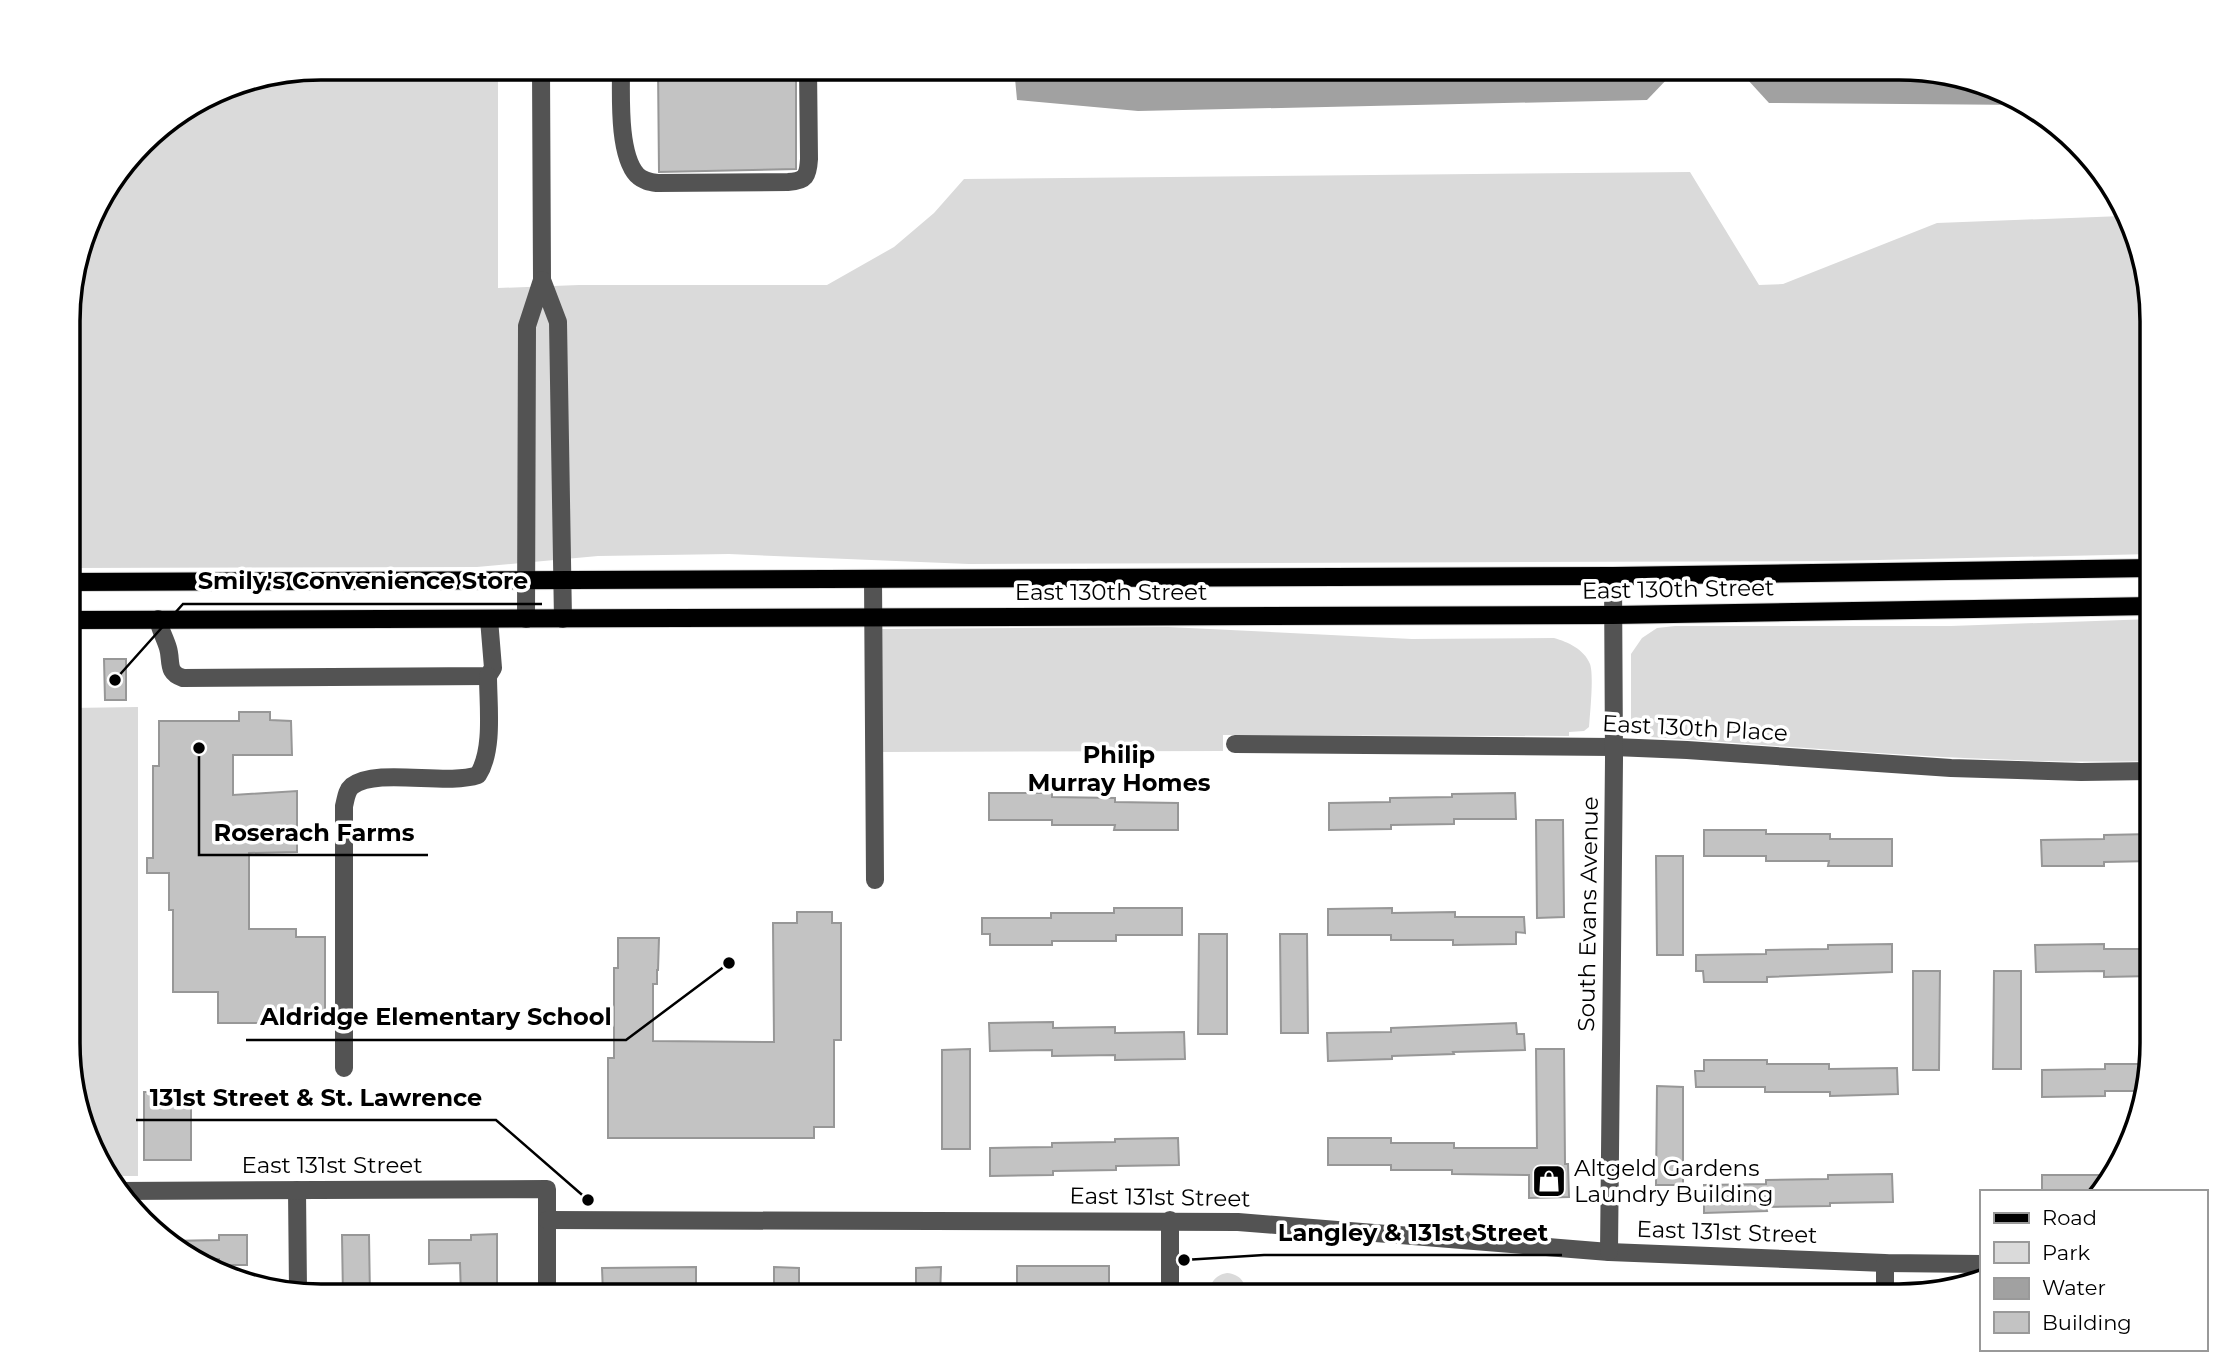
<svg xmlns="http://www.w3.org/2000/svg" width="2221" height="1365" font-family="Montserrat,sans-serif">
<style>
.green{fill:#dadada}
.water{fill:#a1a1a1}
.building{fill:#c3c3c3;stroke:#979797;stroke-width:2}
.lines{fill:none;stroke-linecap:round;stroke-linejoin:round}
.major-casing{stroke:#dbdbdb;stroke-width:20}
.minor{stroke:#535353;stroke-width:18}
.major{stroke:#000;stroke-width:18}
.labels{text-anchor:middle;stroke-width:7;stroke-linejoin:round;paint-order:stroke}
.street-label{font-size:23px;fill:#000;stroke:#fff}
.poi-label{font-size:23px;fill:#000;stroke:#fff;text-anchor:start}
.neighbourhood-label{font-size:24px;font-weight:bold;fill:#000;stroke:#fff}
.rim{fill:none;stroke:#000;stroke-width:3.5}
.leader{fill:none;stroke:#000;stroke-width:2.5}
.callout-dot{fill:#000;stroke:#fff;stroke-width:2.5}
.callout-label{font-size:24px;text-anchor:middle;font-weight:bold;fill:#000;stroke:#fff;stroke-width:7;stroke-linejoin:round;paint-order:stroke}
</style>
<rect width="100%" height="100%" fill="#fff"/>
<g class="green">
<polygon points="321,68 498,68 498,288 579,285 827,285 894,247 934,213 964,179 1690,172 1759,285 1783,284 1937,223 2122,216 2152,304 2152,554 1833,561 969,564 729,554 598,556 477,567 70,568 70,289 95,209 154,131 225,87"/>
<path d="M2152,619V761C1984,765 1818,748 1650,737L1649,733L1634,732L1631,726V654L1642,638L1657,628L1675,626H1951Z"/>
<path d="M1168,627L1412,639L1554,638C1568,642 1584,649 1590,664C1594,675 1590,713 1589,727L1584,731L1569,732V736L1223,735V751L883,752L881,629Z"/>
<polygon points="138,707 138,1176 108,1176 70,1076 70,708"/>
<path d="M1227,1273C1240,1274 1247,1283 1245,1296H1211C1208,1284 1215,1275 1227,1273Z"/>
</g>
<g class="water">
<polygon points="1014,68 1671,68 1670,76 1647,100 1138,111 1017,100"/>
<polygon points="1737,68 1900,68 2029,105 1769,103"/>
</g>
<g class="building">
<polygon points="658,68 796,68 796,169 659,172"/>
<polygon points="104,659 126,659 126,700 105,700"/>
<polygon points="239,712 270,712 270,720 291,721 292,755 233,755 233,795 297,791 297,852 249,853 249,929 296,929 296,937 325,937 325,1023 218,1023 218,992 173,992 173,910 169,910 169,873 147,873 147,858 153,858 153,766 159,766 159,721 239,721"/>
<polygon points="989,793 1052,793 1052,797 1115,798 1115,802 1178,803 1178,830 1114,830 1115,825 1052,825 1052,820 989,820"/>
<polygon points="1515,793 1516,819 1454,819 1454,824 1391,825 1391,829 1329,830 1329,803 1390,802 1390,798 1452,797 1452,794"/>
<polygon points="1536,820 1563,820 1564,917 1537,918"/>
<polygon points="1704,830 1766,830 1766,834 1830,834 1830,839 1892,839 1892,866 1828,866 1829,861 1766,861 1766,856 1704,856"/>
<polygon points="2152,834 2152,861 2104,862 2104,866 2042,866 2041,840 2104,839 2104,835"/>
<polygon points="1656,856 1683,856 1683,955 1657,955"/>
<polygon points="1114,908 1182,908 1182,935 1116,935 1116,941 1052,941 1052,945 990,945 990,934 982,934 982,918 1051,918 1051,913 1114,913"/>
<polygon points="1392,908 1392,913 1455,912 1455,917 1524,917 1525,933 1516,932 1516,944 1453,945 1453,940 1391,940 1391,935 1328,935 1328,909"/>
<polygon points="797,912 832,912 832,923 841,923 841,1040 834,1040 834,1127 814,1127 814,1138 608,1138 608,1058 614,1058 614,968 618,968 618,938 659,938 658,970 657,970 657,984 653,984 653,1041 774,1042 773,923 797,923"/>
<polygon points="1199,934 1227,934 1227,1034 1198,1034"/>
<polygon points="1280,934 1307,934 1308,1033 1281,1033"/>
<polygon points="1892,944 1892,972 1767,977 1767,982 1704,982 1703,971 1696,971 1696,955 1766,954 1766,950 1828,949 1828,945"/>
<polygon points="2104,944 2104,949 2152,949 2152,976 2104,977 2104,971 2036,972 2035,945"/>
<polygon points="1913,971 1940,971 1939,1070 1913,1070"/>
<polygon points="1994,971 2021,971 2021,1069 1993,1069"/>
<polygon points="1053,1022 1053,1028 1115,1027 1115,1033 1184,1032 1185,1059 1115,1060 1115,1055 1052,1056 1052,1050 990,1051 989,1023"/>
<polygon points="1516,1023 1517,1034 1524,1034 1525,1050 1453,1052 1454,1054 1392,1056 1392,1059 1328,1061 1327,1033 1391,1032 1391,1028"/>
<polygon points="970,1049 970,1149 942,1149 942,1050"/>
<polygon points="1536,1049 1564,1049 1565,1164 1568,1164 1569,1197 1529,1198 1529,1175 1452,1174 1452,1170 1391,1170 1391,1165 1328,1165 1328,1138 1391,1138 1391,1143 1454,1143 1454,1148 1537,1148"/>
<polygon points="1704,1060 1767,1060 1767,1064 1829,1064 1829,1069 1897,1068 1898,1094 1830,1096 1830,1092 1765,1092 1765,1087 1696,1087 1695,1071 1704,1071"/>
<polygon points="2105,1064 2151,1064 2143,1091 2105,1091 2105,1096 2042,1097 2042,1070 2105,1069"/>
<polygon points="1657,1086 1683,1087 1683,1185 1656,1185"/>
<rect x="144" y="1092" width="47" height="68"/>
<polygon points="1178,1138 1179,1165 1116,1166 1116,1170 1053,1171 1053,1175 990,1176 990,1148 1052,1147 1052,1143 1115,1142 1115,1139"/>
<polygon points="1892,1174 1893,1202 1830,1203 1830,1206 1766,1207 1767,1211 1704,1213 1704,1185 1766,1184 1766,1180 1828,1179 1828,1175"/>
<polygon points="2042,1175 2114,1175 2097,1192 2042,1192"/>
<polygon points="497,1234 497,1297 461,1297 460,1263 429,1264 429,1240 471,1240 471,1235"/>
<polygon points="219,1235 247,1235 247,1265 219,1265 219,1259 192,1260 171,1241 219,1240"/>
<polygon points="342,1235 369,1235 370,1297 343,1297"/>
<rect x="1017" y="1266" width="92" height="26"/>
<polygon points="696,1267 696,1292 603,1293 602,1268"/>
<polygon points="774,1267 799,1268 799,1297 774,1297"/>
<polygon points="941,1267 940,1297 916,1297 916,1268"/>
</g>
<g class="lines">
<g class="major-casing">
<g id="major">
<polyline points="70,582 1613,576 2152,568"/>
<polyline points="70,620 1613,615 2152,606"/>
</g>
</g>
<g class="minor">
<polyline points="541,68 542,280"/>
<path d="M621,68C621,96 618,154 637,175C643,181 650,182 657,183L788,182C806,181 808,176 809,159L808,68"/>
<polyline points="873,579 875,880"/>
<path d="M158,619C160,630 165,638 168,648C172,661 166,673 183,678L488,676L493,668L489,619"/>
<polyline points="526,619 527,326 542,280 558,322 563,619"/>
<polyline points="1235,744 1614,747 1687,750 1951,768 2081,772 2152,771"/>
<path d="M344,1068V806C346,799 346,791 352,786C377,767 446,786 478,775C494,750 488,705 488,676"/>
<polyline points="297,1190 298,1290"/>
<polyline points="118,1191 547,1189 547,1297"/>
<polyline points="547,1220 1238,1222 1609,1252 1885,1263 1981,1264"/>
<polyline points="1609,1252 1614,759 1613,576"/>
<polyline points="1885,1263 1885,1296"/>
<polyline points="1170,1296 1170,1220"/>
</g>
<use href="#major" class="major"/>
</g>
<defs>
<g id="shop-square" transform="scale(1.75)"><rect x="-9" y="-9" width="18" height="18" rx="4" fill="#000" stroke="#fff"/><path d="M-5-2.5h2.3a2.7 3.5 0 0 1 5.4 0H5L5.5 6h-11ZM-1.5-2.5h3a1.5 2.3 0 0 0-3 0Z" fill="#fff"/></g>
</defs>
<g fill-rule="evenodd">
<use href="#shop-square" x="1549" y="1181"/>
</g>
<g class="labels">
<g class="street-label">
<text transform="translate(1678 589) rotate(-1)" y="8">East 130th Street</text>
<text x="1111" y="600">East 130th Street</text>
<text transform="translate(1695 728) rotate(3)" y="8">East 130th Place</text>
<text transform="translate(1588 914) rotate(-89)" y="8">South Evans Avenue</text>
<text x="332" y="1173">East 131st Street</text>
<text transform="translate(1160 1197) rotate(1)" y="8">East 131st Street</text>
<text transform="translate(1727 1232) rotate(2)" y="8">East 131st Street</text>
</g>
<g class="poi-label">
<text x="1574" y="1176">Altgeld Gardens<tspan x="1574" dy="26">Laundry Building</tspan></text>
</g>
<g class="neighbourhood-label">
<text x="1119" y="763">Philip<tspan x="1119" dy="28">Murray Homes</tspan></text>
</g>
</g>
<path d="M0 0H2221V1365H0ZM321 80H1899A241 241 0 0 1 2140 321V1043A241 241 0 0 1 1899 1284H321A241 241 0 0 1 80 1043V321A241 241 0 0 1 321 80Z" fill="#fff" fill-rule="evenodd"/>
<path class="rim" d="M321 80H1899A241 241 0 0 1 2140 321V1043A241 241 0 0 1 1899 1284H321A241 241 0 0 1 80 1043V321A241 241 0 0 1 321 80Z"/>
<path class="leader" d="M115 680L183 604H542M199 748L199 855H428M729 963L626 1040H246M588 1200L496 1120H136M1184 1260L1264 1255H1562"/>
<g class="callout-dot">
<circle cx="115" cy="680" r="7"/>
<circle cx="199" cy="748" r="7"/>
<circle cx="729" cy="963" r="7"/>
<circle cx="588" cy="1200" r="7"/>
<circle cx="1184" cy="1260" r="7"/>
</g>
<g class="callout-label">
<text x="363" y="589">Smily's Convenience Store</text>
<text x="314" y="841">Roserach Farms</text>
<text x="436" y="1025">Aldridge Elementary School</text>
<text x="316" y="1106">131st Street &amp; St. Lawrence</text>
<text x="1413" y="1241">Langley &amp; 131st Street</text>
</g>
<rect x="1980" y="1190" width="228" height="161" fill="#ffffff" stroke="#999999" stroke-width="2"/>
<rect x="1994" y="1213" width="35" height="10" fill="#000000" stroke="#999999" stroke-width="2"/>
<text x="2042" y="1225" font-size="21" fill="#000000">Road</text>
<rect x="1994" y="1242" width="35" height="21" fill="#dadada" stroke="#999999" stroke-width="2"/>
<text x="2042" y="1260" font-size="21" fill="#000000">Park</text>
<rect x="1994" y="1278" width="35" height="21" fill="#a1a1a1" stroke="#999999" stroke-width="2"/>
<text x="2042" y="1295" font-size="21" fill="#000000">Water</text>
<rect x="1994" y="1312" width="35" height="21" fill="#c3c3c3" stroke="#999999" stroke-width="2"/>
<text x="2042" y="1330" font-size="21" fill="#000000">Building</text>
</svg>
